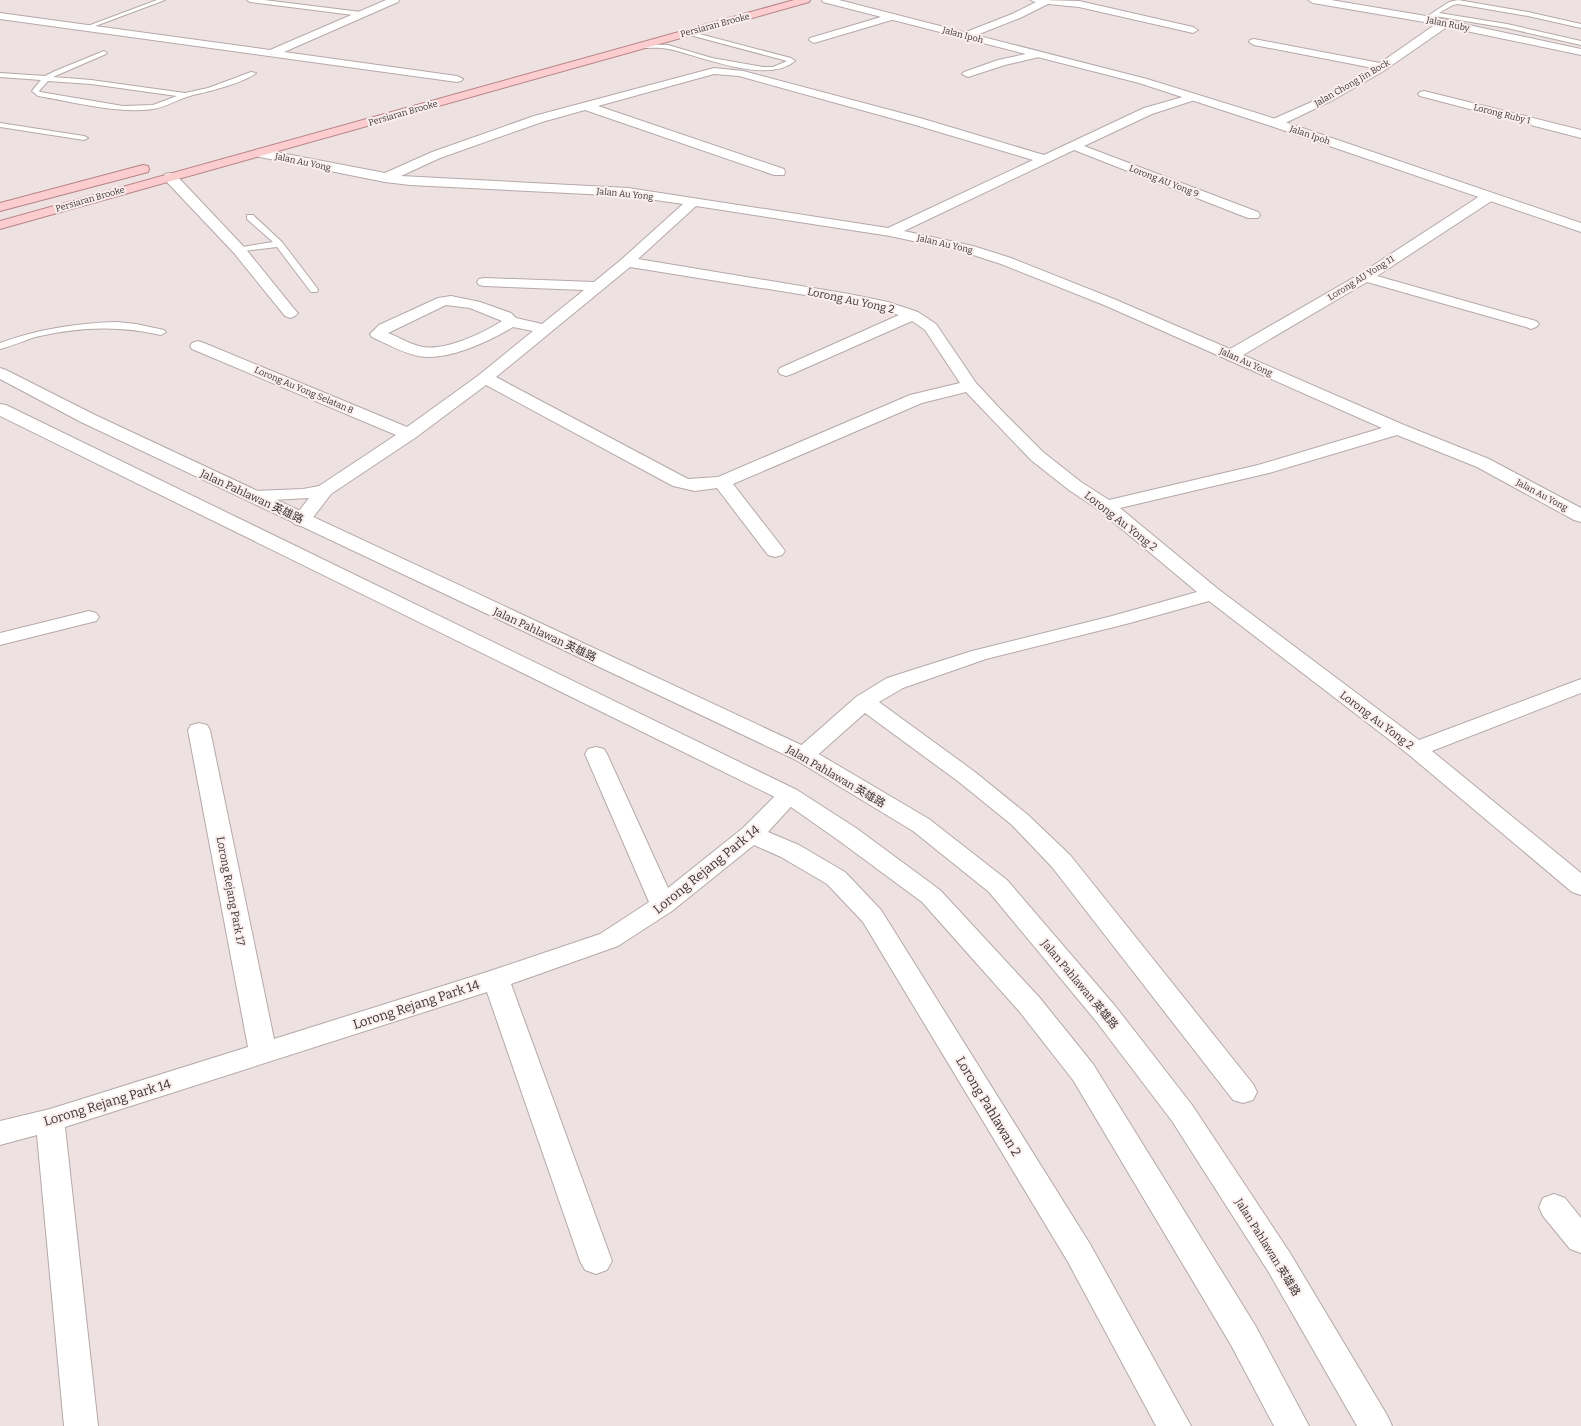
<svg xmlns="http://www.w3.org/2000/svg" width="1581" height="1426" font-family="Bitter,'Noto Sans SC',serif">
<style>
.lines{fill:none;stroke-linecap:round;stroke-linejoin:round}
.service-casing{stroke:#b5a8a9;stroke-width:2}
.minor-casing{stroke:#b5a8a9;stroke-width:2}
.tertiary-casing{stroke:#b5a8a9;stroke-width:2}
.secondary-casing{stroke:#b5a8a9;stroke-width:2}
.primary-casing{stroke:#b68385;stroke-width:2}
.service{fill:#fff;fill-rule:evenodd}
.minor{fill:#fff;fill-rule:evenodd}
.tertiary{fill:#fff;fill-rule:evenodd}
.secondary{fill:#fff;fill-rule:evenodd}
.primary{fill:#fbcdcf;fill-rule:evenodd}
.labels{text-anchor:middle;stroke-width:4;stroke-linejoin:round;paint-order:stroke}
.far-street-label{font-size:9px;fill:#3c3737;stroke:#fbeeee}
.street-label{font-size:11px;fill:#3c3737;stroke:#fbeeee}
.near-street-label{font-size:13px;fill:#3c3737;stroke:#fbeeee}
</style>
<rect width="100%" height="100%" fill="#eee1e1"/>
<g class="lines">
<g class="service-casing">
<g id="service">
<polygon points="157,0 165,0 90,28 85,27"/>
<polygon points="247,0 264,0 361,12 364,14 361,16 250,2"/>
<path d="M1031,0H1049L1050,1C1046,4 1035,3 1031,0Z"/>
<polygon points="1458,0 1528,12 1581,24 1581,28 1528,16 1458,4 1453,5 1439,13 1507,24 1581,41 1581,45 1507,28 1435,16 1428,20 1423,19 1449,2"/>
<path d="M688,31L791,58L795,61C767,85 701,56 669,49C659,47 648,48 638,48L635,46L638,44L668,45L712,58L763,67H773L787,61L686,34V32Z"/>
<path d="M104,51L107,53L106,54L53,77L91,80L185,93L208,88L251,72L256,73C246,82 208,92 193,95C180,98 167,107 153,109C117,114 74,102 38,96L32,91L41,80L0,77V73L45,76L55,71ZM48,81L91,84L177,96L153,105L123,106L40,92L39,91Z"/>
<polygon points="0,123 84,136 88,138 84,140 0,127"/>
<polygon points="247,215 253,215 282,242 317,288 318,290 317,292 311,292 277,247 236,252 235,250 236,248 273,242 247,219"/>
<path d="M117,322L136,324L164,330L166,332L161,335C119,325 77,327 35,337C23,341 12,346 0,349V343C38,329 77,323 117,322Z"/>
</g>
</g>
<g class="minor-casing">
<g id="minor">
<polygon points="386,0 399,0 398,2 284,52 457,76 463,79 461,81 457,82 0,19 0,13 270,50"/>
<polygon points="1040,0 1079,1 1193,27 1198,30 1193,33 1079,7 1048,4 1020,18 969,38 965,39 960,36 961,34 1012,14"/>
<polygon points="1308,0 1331,0 1426,16 1581,49 1581,55 1447,27 1382,72 1333,100 1279,126 1271,126 1269,123 1271,120 1325,96 1373,68 1254,45 1249,42 1250,40 1254,39 1380,63 1436,24 1313,3"/>
<polygon points="891,14 895,15 896,17 895,19 814,43 809,40 810,38"/>
<polygon points="1035,52 1039,53 1040,55 1039,57 1005,65 968,77 962,74 964,72 998,60"/>
<path d="M714,68L743,71L920,118L1044,155L1144,108L1190,95H1198L1200,97L1198,99L1152,114L1084,146L1258,212L1260,215L1258,218H1248L1074,150L904,231L973,246L1011,258L1114,299L1230,349L1360,274L1483,194H1493L1495,197L1493,200L1377,276L1536,321L1539,324L1536,327L1531,329L1526,327L1367,282L1243,355L1404,425L1489,459L1581,508V522L1574,520L1477,467L1397,435L1269,473L1120,508L1218,589L1419,740L1581,679V693L1432,751L1581,873V895L1572,892L1408,754L1209,601L1126,624L986,659L903,688L879,702L975,772L1028,815L1070,855L1253,1084L1257,1092L1253,1100L1243,1103L1233,1100L1052,867L1012,825L959,782L865,713L812,760L804,762L796,760L793,755L796,750L856,697L887,678L972,651L1112,616L1197,592L1099,510L1069,490L1031,460L966,392L922,403L733,484L785,551L782,555L775,557L768,555L717,488L695,491L673,486L486,385L415,438L331,494L308,524L301,526L294,524L292,520L309,498L252,501L246,500L243,496L246,492L252,491L303,489L319,486L396,435L192,349L190,346L192,343L198,341L204,343L407,427L479,375L533,331L513,327C490,341 446,362 418,356C403,353 387,344 372,337L370,334L379,325L438,298L451,296L480,302L511,313L516,318L542,324L584,290L484,286L479,285L477,282L479,279L484,278L594,282L622,259L683,204L628,196L410,185L385,182L260,157L256,156L254,153L256,150L260,149L385,173L432,152L534,116ZM714,74L739,76L912,124L1033,160L888,228L628,188L401,176L440,158L542,122L585,110L774,175H784L785,172L784,169L598,106ZM696,206L890,236L964,252L1001,264L1104,305L1382,428L1258,465L1109,500L1081,482L1043,452L1003,412L976,383L936,324L918,312L888,302L849,294L638,259ZM630,267L849,302L879,309L899,315L780,368L778,371L780,374L786,376L792,374L912,321L925,330L960,383L910,395L718,477L688,479L496,377ZM446,305L470,308L502,321C483,333 446,351 423,347C411,345 399,337 388,333Z"/>
<polygon points="1424,91 1581,130 1581,138 1420,96 1418,94 1420,92"/>
<polygon points="170,173 175,174 244,247 295,310 298,313 295,316 290,318 285,316 234,253 165,180 164,177 165,174"/>
<polygon points="89,611 96,613 99,617 96,621 0,645 0,633"/>
<polygon points="199,723 207,725 210,730 274,1039 487,972 600,934 649,902 585,754 588,749 596,747 604,749 607,754 668,888 743,828 781,790 789,788 797,790 801,795 797,800 768,832 799,845 845,872 881,910 1090,1244 1191,1426 1156,1426 1068,1262 863,922 827,884 781,857 754,845 672,911 618,946 511,984 612,1261 607,1270 596,1274 585,1270 580,1261 487,992 65,1127 98,1426 64,1426 37,1135 0,1145 0,1121 50,1109 248,1047 188,730 191,725"/>
<polygon points="1554,1194 1565,1198 1581,1218 1581,1253 1570,1249 1543,1216 1539,1207 1543,1198"/>
</g>
</g>
<g class="tertiary-casing">
<polygon id="tertiary" points="822,0 839,0 1147,79 1279,120 1581,223 1581,232 1271,126 1139,83 823,2"/>
</g>
<g class="secondary-casing">
<g id="secondary">
<polygon points="0,368 6,370 93,414 812,750 929,819 1007,880 1116,1007 1192,1105 1290,1253 1387,1415 1392,1426 1357,1426 1268,1271 1172,1121 1096,1021 989,892 913,831 796,760 81,422 0,379"/>
<polygon points="0,404 6,405 797,790 856,828 940,890 1039,997 1093,1064 1255,1325 1309,1426 1274,1426 1231,1345 1073,1080 1019,1011 922,902 838,840 781,800 0,416"/>
</g>
</g>
<g class="primary-casing">
<g id="primary">
<polygon points="794,0 810,0 809,2 0,229 0,221"/>
<polygon points="143,165 148,166 149,169 148,172 0,211 0,203"/>
</g>
</g>
<use href="#service" class="service"/>
<use href="#minor" class="minor"/>
<use href="#tertiary" class="tertiary"/>
<use href="#secondary" class="secondary"/>
<use href="#primary" class="primary"/>
</g>
<g class="labels">
<g class="far-street-label">
<text transform="translate(1448 24) rotate(12)" y="3">Jalan Ruby</text>
<text transform="translate(715 25) rotate(-15)" y="3">Persiaran Brooke</text>
<text transform="translate(963 35) rotate(15)" y="3">Jalan Ipoh</text>
<text transform="translate(1352 83) rotate(-30)" y="3">Jalan Chong Jin Bock</text>
<text transform="translate(403 113) rotate(-16)" y="3">Persiaran Brooke</text>
<text transform="translate(1502 114) rotate(14)" y="3">Lorong Ruby 1</text>
<text transform="translate(1310 135) rotate(19)" y="3">Jalan Ipoh</text>
<text transform="translate(303 162) rotate(12)" y="3">Jalan Au Yong</text>
<text transform="translate(1164 181) rotate(21)" y="3">Lorong AU Yong 9</text>
<text transform="translate(625 194) rotate(6)" y="3">Jalan Au Yong</text>
<text transform="translate(90 199) rotate(-16)" y="3">Persiaran Brooke</text>
<text transform="translate(945 244) rotate(13)" y="3">Jalan Au Yong</text>
<text transform="translate(1361 278) rotate(-32)" y="3">Lorong AU Yong 11</text>
<text transform="translate(1246 362) rotate(24)" y="3">Jalan Au Yong</text>
<text transform="translate(304 390) rotate(23)" y="3">Lorong Au Yong Selatan 8</text>
<text transform="translate(1542 495) rotate(28)" y="3">Jalan Au Yong</text>
</g>
<g class="street-label">
<text transform="translate(851 300) rotate(12)" y="4">Lorong Au Yong 2</text>
<text transform="translate(252 496) rotate(25)" y="4">Jalan Pahlawan 英雄路</text>
<text transform="translate(1121 521) rotate(38)" y="4">Lorong Au Yong 2</text>
<text transform="translate(545 634) rotate(25)" y="4">Jalan Pahlawan 英雄路</text>
<text transform="translate(1377 720) rotate(37)" y="4">Lorong Au Yong 2</text>
<text transform="translate(836 776) rotate(30)" y="4">Jalan Pahlawan 英雄路</text>
<text transform="translate(231 891) rotate(79)" y="4">Lorong Rejang Park 17</text>
<text transform="translate(1080 984) rotate(50)" y="4">Jalan Pahlawan 英雄路</text>
<text transform="translate(1268 1247) rotate(58)" y="4">Jalan Pahlawan 英雄路</text>
</g>
<g class="near-street-label">
<text transform="translate(706 869) rotate(-39)" y="5">Lorong Rejang Park 14</text>
<text transform="translate(416 1004) rotate(-18)" y="5">Lorong Rejang Park 14</text>
<text transform="translate(107 1102) rotate(-17)" y="5">Lorong Rejang Park 14</text>
<text transform="translate(989 1106) rotate(59)" y="5">Lorong Pahlawan 2</text>
</g>
</g>
</svg>
